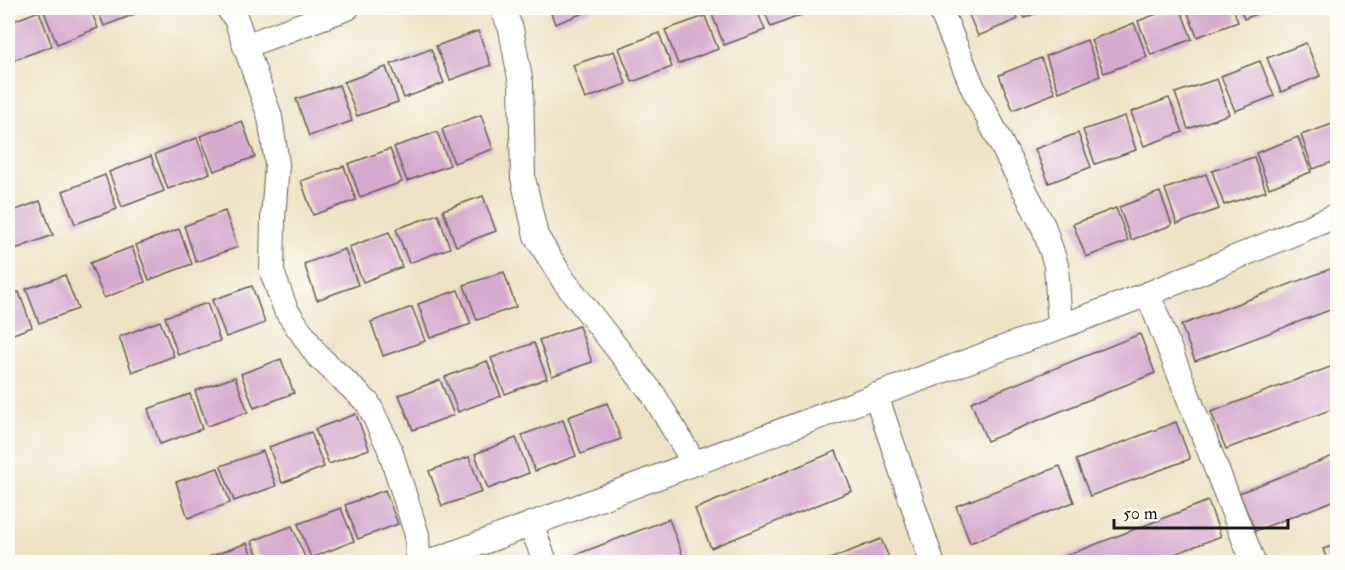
<svg xmlns="http://www.w3.org/2000/svg" width="1345" height="570" font-family="'IM FELL Double Pica',serif">
<style>
.building{fill:#d6aacf}
.lines{fill:none;stroke-linecap:round;stroke-linejoin:round}
.minor-casing{stroke:#656156;stroke-width:26}
.minor{stroke:#fff;stroke-width:24}
</style>
<rect width="100%" height="100%" fill="#fdfcf7"/>
<filter id="ink" filterUnits="userSpaceOnUse"><feTurbulence type="fractalNoise" baseFrequency=".0167" numOctaves="2"/><feDisplacementMap in="SourceGraphic" scale="12" xChannelSelector="R" yChannelSelector="G"/><feConvolveMatrix kernelMatrix="1 2 1 2 8 2 1 2 1" color-interpolation-filters="sRGB"/></filter>
<filter id="wash" filterUnits="userSpaceOnUse"><feTurbulence type="fractalNoise" baseFrequency=".008" numOctaves="4" result="noise"/><feDisplacementMap in="SourceGraphic" scale="24" xChannelSelector="R" yChannelSelector="G"/><feGaussianBlur stdDeviation="1.35" result="paint"/><feColorMatrix in="noise" values="0 0 0 0 0 0 0 0 0 0 0 0 0 0 0 0 0 1.4 0 .05"/><feComposite in="paint" operator="in"/></filter>
<g filter="url(#wash)">
<rect width="100%" height="100%" fill="#ede2c3"/>
<g id="blocks">
<g class="building">
<polygon points="47,8 90,8 98,28 57,44 43,9"/>
<polygon points="97,8 144,8 145,10 104,26"/>
<polygon points="549,8 597,8 555,24"/>
<polygon points="723,8 756,8 765,30 724,45 711,12"/>
<polygon points="763,8 808,8 809,12 771,27"/>
<polygon points="966,8 1013,8 1018,19 978,36"/>
<polygon points="1019,8 1048,8 1024,18"/>
<polygon points="1173,8 1180,8 1192,39 1151,55 1138,21"/>
<polygon points="1186,8 1233,8 1238,22 1197,37"/>
<polygon points="1240,8 1271,8 1244,19"/>
<polygon points="39,11 52,46 11,61 8,52 8,23"/>
<polygon points="705,16 718,49 678,64 665,30"/>
<polygon points="1134,23 1147,57 1104,73 1091,40"/>
<polygon points="478,31 491,65 450,80 436,46"/>
<polygon points="659,33 672,67 632,82 619,48"/>
<polygon points="1087,40 1100,76 1059,92 1046,56"/>
<polygon points="1306,43 1320,76 1281,92 1267,58"/>
<polygon points="431,49 444,83 404,98 391,64"/>
<polygon points="614,51 626,84 585,99 573,65"/>
<polygon points="1041,58 1055,93 1013,110 999,75"/>
<polygon points="1260,61 1274,96 1235,111 1221,76"/>
<polygon points="386,67 398,102 357,116 344,82"/>
<polygon points="1217,79 1229,114 1188,129 1175,93"/>
<polygon points="339,85 352,121 309,136 296,99"/>
<polygon points="1169,98 1183,132 1144,146 1131,112"/>
<polygon points="481,115 493,149 454,163 442,129"/>
<polygon points="1125,116 1136,150 1095,164 1083,130"/>
<polygon points="242,121 255,157 214,171 200,136"/>
<polygon points="1338,122 1338,160 1313,169 1301,135"/>
<polygon points="437,132 450,165 407,181 394,147"/>
<polygon points="1078,133 1091,167 1049,183 1035,149"/>
<polygon points="1298,137 1311,172 1269,188 1256,153"/>
<polygon points="197,138 210,173 168,189 155,154"/>
<polygon points="390,149 402,182 360,197 348,164"/>
<polygon points="151,156 164,191 122,207 109,172"/>
<polygon points="1254,157 1266,191 1224,205 1212,171"/>
<polygon points="344,166 356,200 313,215 301,181"/>
<polygon points="1206,174 1219,209 1177,224 1165,189"/>
<polygon points="105,175 117,209 75,224 63,191"/>
<polygon points="1160,192 1172,225 1131,240 1119,207"/>
<polygon points="483,196 496,231 456,246 443,210"/>
<polygon points="40,201 53,235 10,251 8,243 8,213"/>
<polygon points="1116,208 1128,241 1086,257 1073,224"/>
<polygon points="225,211 238,247 196,262 184,226"/>
<polygon points="438,214 450,248 409,263 396,229"/>
<polygon points="179,229 192,264 149,280 136,245"/>
<polygon points="389,232 402,267 363,282 349,247"/>
<polygon points="132,247 145,282 104,298 90,263"/>
<polygon points="345,249 358,285 317,300 304,264"/>
<polygon points="1338,266 1338,307 1195,361 1181,325"/>
<polygon points="504,272 516,307 477,320 464,285"/>
<polygon points="65,275 78,309 39,323 26,289"/>
<polygon points="252,286 265,323 226,337 212,300"/>
<polygon points="458,290 471,324 430,338 418,304"/>
<polygon points="19,292 32,327 8,336 8,296"/>
<polygon points="207,303 220,341 178,355 165,317"/>
<polygon points="412,307 425,341 383,356 371,322"/>
<polygon points="160,321 174,356 132,372 119,337"/>
<polygon points="579,326 592,362 552,376 539,340"/>
<polygon points="1140,334 1155,373 987,441 971,402"/>
<polygon points="534,343 547,378 505,394 491,358"/>
<polygon points="281,359 294,393 254,408 241,374"/>
<polygon points="487,361 501,396 458,412 445,377"/>
<polygon points="1338,364 1338,407 1226,449 1211,412"/>
<polygon points="235,377 248,412 207,426 195,391"/>
<polygon points="440,380 454,415 413,430 399,395"/>
<polygon points="190,394 202,429 160,444 148,409"/>
<polygon points="607,403 621,439 581,454 568,417"/>
<polygon points="356,414 369,449 329,464 315,429"/>
<polygon points="563,420 576,456 535,471 522,435"/>
<polygon points="1176,422 1190,459 1090,496 1076,460"/>
<polygon points="311,432 324,467 282,483 269,447"/>
<polygon points="516,438 529,473 488,489 475,454"/>
<polygon points="263,451 276,486 234,501 221,466"/>
<polygon points="836,451 852,491 711,548 695,509"/>
<polygon points="1338,454 1338,499 1255,531 1239,493"/>
<polygon points="469,457 482,492 442,506 429,471"/>
<polygon points="1060,466 1074,502 970,543 956,506"/>
<polygon points="218,468 230,503 188,518 176,482"/>
<polygon points="385,490 398,524 358,539 345,505"/>
<polygon points="1208,501 1221,536 1155,562 1050,562"/>
<polygon points="341,508 354,541 311,558 298,524"/>
<polygon points="669,519 684,559 676,562 557,562"/>
<polygon points="292,526 306,560 300,562 260,562 252,541"/>
<polygon points="881,539 891,562 822,562"/>
<polygon points="247,543 254,562 208,562 206,558"/>
<polygon points="1338,544 1338,562 1328,562 1323,549"/>
</g>
</g>
</g>
<g filter="url(#ink)">
<use href="#blocks" fill-opacity="0" stroke="#656156" stroke-width="1.5"/>
<g class="lines">
<g class="minor-casing">
<g id="minor">
<polyline points="228,8 236,19 270,117 277,164 273,219 272,272 286,310 317,355 368,403 389,447 417,535 418,562"/>
<polyline points="502,8 511,29 521,84 523,178 536,236 564,281 653,394 694,463"/>
<polyline points="940,8 973,88 1044,228 1056,265 1060,326"/>
<polyline points="245,46 347,8"/>
<polyline points="1148,294 1253,562"/>
<polyline points="876,395 932,562"/>
<polyline points="531,524 545,562"/>
<polyline points="430,562 1148,294 1338,215"/>
</g>
</g>
<use href="#minor" class="minor"/>
</g>
</g>
<rect width="1345" height="570" fill="none" stroke="#fdfcf7" stroke-width="30"/>
<path d="M1114 519v9h174v-9" fill="none" stroke="#1c1c1c" stroke-width="3"/>
<text x="1123" y="519" font-size="18" fill="#1c1c1c" stroke="#fdfcf7" stroke-width="4.5" paint-order="stroke">50 m</text>
</svg>
